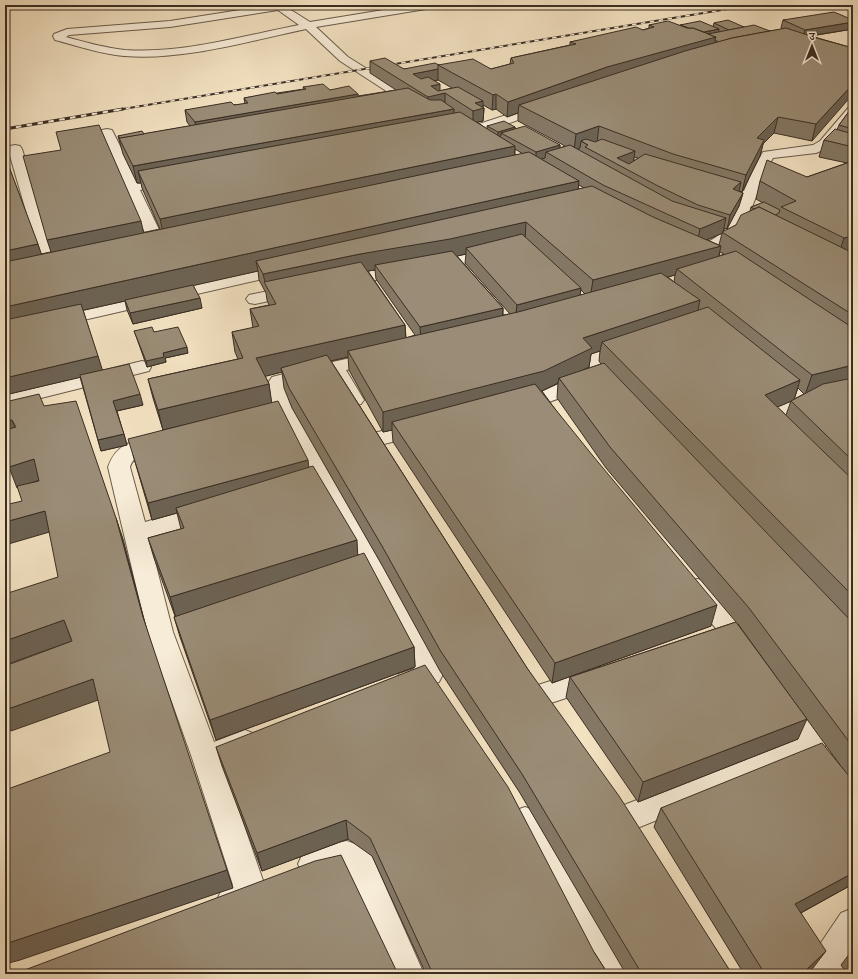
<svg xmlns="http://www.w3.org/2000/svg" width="858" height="979" font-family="'IM FELL Double Pica','Noto Serif Devanagari',serif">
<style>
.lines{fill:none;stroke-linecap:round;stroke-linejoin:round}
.street-casing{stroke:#685b4b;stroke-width:2}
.street{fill:#f7ecd7;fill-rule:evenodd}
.rail-far1-casing{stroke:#3a2e23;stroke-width:2}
.rail-casing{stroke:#3a2e23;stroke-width:3}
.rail-far1{stroke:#f7ecd7;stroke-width:1.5;stroke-dasharray:4.5;stroke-linecap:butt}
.rail{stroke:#f7ecd7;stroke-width:2;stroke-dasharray:5.5;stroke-linecap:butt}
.wall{fill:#847865;stroke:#3a2e23;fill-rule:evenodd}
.shaded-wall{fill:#6c6253;stroke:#3a2e23}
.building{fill:#9a8c76;stroke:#3a2e23}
</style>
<rect width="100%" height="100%" fill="#f3e2c2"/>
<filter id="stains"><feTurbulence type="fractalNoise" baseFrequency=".005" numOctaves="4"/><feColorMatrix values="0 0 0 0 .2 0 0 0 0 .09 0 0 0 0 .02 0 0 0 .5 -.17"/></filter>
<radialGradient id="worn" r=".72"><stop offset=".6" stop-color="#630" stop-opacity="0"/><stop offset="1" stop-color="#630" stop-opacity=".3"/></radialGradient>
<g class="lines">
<g class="street-casing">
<g id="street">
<path d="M272,5H283L310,22L414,5H437L432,8L316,27L348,57L422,103L424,106L422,109H414L340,61L306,29C249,41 182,61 124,56C101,54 78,46 55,40L53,36L54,34L67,29L170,21ZM278,10L299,25C242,36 183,54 125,50C105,48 85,42 66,37L69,35L170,27Z"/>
<polygon points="546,102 550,103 552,106 550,109 480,133 470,133 469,130 470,127"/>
<path d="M853,106V118L830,147L816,153L773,158C754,190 752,233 716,251C709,254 705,257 696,255L694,252L696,249C725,233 729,230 741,199L708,189L706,186L708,183L713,182L744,191L755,165L763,152L813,145L820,141L849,107Z"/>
<polygon points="107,129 112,130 121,148 151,143 156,144 158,147 156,150 124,156 137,182 171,176 176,177 178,180 176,183 140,190 165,242 163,245 157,247 151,245 149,242 101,133 102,130"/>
<polygon points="15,145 20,146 22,149 58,266 56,269 50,271 44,269 42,266 8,149 10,146"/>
<polygon points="494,246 500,248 502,251 500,254 456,266 342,286 336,285 334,281 336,277 342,276 455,256"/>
<polygon points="287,264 293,266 295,269 293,272 5,338 5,328"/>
<polygon points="296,285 302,286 304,290 302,294 255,304 249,303 246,299 249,295"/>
<path d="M628,341L634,343L637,347L634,351L601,362L608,371C600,383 560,399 545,403L538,401L535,397L538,393L582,374L588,370L580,360L582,356Z"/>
<polygon points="378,352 385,354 387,358 385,362 346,370 364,400 361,404 354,406 347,404 326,367 328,363"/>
<polygon points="142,361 149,363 151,367 149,371 5,407 5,395"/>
<path d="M311,367L318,369L321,373L318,377L293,383L286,386C306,439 338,487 367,535C394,580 420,627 443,674L439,682L409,693L399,690L396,682L399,674L414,669L362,567L312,480L278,416L269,418L262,416L259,412L262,408L273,405L266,386L272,377Z"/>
<path d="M773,369L780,371L812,397L815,401L812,405L781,419L788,427L785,432C772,435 765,428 758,417L761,413L791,400L763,375L766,371Z"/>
<polygon points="421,422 428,423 431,428 428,433 376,446 369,444 366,439 369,434"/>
<path d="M161,435L168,437L171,442L168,447C154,451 135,451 130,467L145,522L208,504L216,506L219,512L216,518L149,538L173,632L214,742L245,730L255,734L259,743L255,752L223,765L268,895L263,906L232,918L221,913L216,902L221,891L233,885L192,758L147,632L108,467C117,441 137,440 161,435Z"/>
<polygon points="697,579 706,581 742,624 758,649 754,656 745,660 736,656 724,638 688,595 685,588 688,581"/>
<polygon points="596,666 605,669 609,677 605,685 542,706 532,703 528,695 532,687"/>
<polygon points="785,693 795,697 822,735 826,744 822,753 630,831 619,827 615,817 619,807 792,739 771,705 775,697"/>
<polygon points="525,807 536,811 621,962 626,974 590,974 510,821 514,811"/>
<polygon points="347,841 358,845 371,854 424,974 390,974 349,876 343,872 325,875 314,879 303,875 298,864 303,853 322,845"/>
<polygon points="853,908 853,954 840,974 803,974 808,962 841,913"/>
</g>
</g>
<use href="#street" class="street"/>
<g class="rail-far1-casing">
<polyline id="rail-far1" points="117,110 752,5"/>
</g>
<g class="rail-casing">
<polyline id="rail" points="5,129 123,109"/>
</g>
<use href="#rail-far1" class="rail-far1"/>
<use href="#rail" class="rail"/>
</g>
<g class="wall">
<path d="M783,20H853V29L811,36L849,47L812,141L774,133L763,144L760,156L742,192L739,191L743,193L739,206L727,229L724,228L723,232L736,225L750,211L751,207L763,203L756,199L760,181L807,177L847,163L819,157L824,140L837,130L839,125L853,106V884L801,913L813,968L807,974H744L654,827L661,808L843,769L738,624L798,739L638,802L566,697L570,677L736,622L606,468L557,398L558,383L542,391L711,626L552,683L393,442L392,430L383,432L349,370L348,357L331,361L527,668L732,974H626L520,793L440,671L383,567L292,408L284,388L282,372L265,376L269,384L271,403L358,555L414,647L415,667L216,740L180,637L174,617L175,616L154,558L148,538L181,529L177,513L152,520L133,455L163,430L153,398L148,379L238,359L235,352L232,332L253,328L250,309L269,305L267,300L266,293L259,280L258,271L193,285L202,308L133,324L127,310L125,301L83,310L102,370L143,405L117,411L127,445L101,451L80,377L9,394L5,384V156L41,254L160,229L142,188L141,183H137L123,154L118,136L144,134L190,126L187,122L185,110L234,105L245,104L244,98L304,89L303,87L330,90L358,96L396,90L370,73V61L404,69L439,65L491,69L510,64L511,58L570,45V42L643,30L649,28V25L680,26V25L713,27L714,23L744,27L770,31L783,29L781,28ZM438,80L452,88L440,91L435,81ZM483,105L492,110L496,109L507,117L518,113V121L565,146L560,148V145L515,129V127L487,126V129L477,122L483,121L484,108L483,107ZM515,149L523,154L515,155ZM634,157L638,158L634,161ZM579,185L584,188L578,189ZM722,233L719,245L707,240ZM720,252L724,254L719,256ZM466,254L465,263L510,314L503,315V308L457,256ZM375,270L376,279L415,335L406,338L405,325L368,271ZM675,275L674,282L668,277ZM581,290L585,294L580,295ZM600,351L599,361L601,364L584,370L589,367L591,354ZM798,388L804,394L794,399ZM791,401L786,415L777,407Z"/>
<polygon points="134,331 154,332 188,353 165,358 166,362 147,367 136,336"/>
<polygon points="216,747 594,952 608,974 426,974 372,856 348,839 262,871 222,766"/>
<polygon points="853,949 853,974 847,974 841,965"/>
</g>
<g class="shaded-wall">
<polygon points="853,22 853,29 803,37 805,30"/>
<polygon points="719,29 718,37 716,37 713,51 519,105 518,113 507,117 508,102 607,67 700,33"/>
<polygon points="438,69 438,80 413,86 413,74"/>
<polygon points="440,84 440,94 445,93 445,106 428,109 428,97 431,86"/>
<polygon points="853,84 853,94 812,141 816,124"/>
<polygon points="358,94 359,106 197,135 195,122"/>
<polygon points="496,94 496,109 492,110 493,95"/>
<polygon points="483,101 483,108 484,108 483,121 473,123 473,111 475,103"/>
<polygon points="454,109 454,125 138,171 141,183 137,183 133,166"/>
<polygon points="778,117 774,133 763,144 760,156 742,192 746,175 757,138"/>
<polygon points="599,126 597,143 588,145 581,141 580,148 574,151 576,134"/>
<polygon points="515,127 515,132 501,133 501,136 498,137 498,132"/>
<polygon points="560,145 559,154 546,152 545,158 536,161 536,152"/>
<polygon points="515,146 514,163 164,237 160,219"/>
<polygon points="635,151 633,164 624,168 617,158"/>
<polygon points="579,181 577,199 256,261 258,271 5,328 5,307"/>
<polygon points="741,182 738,196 733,189"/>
<polygon points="743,193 739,206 727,229 730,215"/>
<polygon points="726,218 723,233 697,244 700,229"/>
<polygon points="141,221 145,239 53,258 47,240"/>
<polygon points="526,222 525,240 466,248 466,254 449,258 375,265 375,270 361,272 265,282 263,274 360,254"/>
<polygon points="853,236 853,253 838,256 844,238"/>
<polygon points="38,244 44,262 5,271 5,251"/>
<polygon points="721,246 717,264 677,269 675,275 590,298 593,280"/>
<polygon points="581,288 579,303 515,320 517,305"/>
<polygon points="200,298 202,308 133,324 130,313"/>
<polygon points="700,300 696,320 602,342 600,351 591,354 589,367 561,381 559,378 558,383 542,391 397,429 392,422 392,430 383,432 383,412 583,338"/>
<polygon points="503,308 502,323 421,343 420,327"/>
<polygon points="405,325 406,344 348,351 348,357 283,372 281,368 282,372 259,378 256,358"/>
<polygon points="187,347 188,353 165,358 166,362 147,367 146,361 163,353"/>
<polygon points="98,356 103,372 9,394 5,384 5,378"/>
<polygon points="853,365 853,383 805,395 812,375"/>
<polygon points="800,380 794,400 759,415 765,395"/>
<polygon points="269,384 272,404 163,430 158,410"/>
<polygon points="140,394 143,405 116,411 113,401"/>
<polygon points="12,420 20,440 5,443 5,421"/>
<polygon points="124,434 127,445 101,451 98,440"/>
<polygon points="34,459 42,479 17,488 9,467"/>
<polygon points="308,460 310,476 176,508 177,513 152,520 148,503"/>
<polygon points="45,511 53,531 5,545 5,522"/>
<polygon points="116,518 123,539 149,638 143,617"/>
<polygon points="357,540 358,560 176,618 170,597"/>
<polygon points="717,605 711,626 552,683 555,663"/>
<polygon points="64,620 72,641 5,665 5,641"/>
<polygon points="414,647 415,667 216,740 210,720"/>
<polygon points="93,679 101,699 11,731 5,720 5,710"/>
<polygon points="807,719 798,739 638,802 643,782"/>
<polygon points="346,820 348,839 262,871 257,853"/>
<polygon points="227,870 233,888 20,960 5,964 5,944"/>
<polygon points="853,873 853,884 784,922 795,904"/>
<polygon points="826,951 813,968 807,974 802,974"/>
</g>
<g class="building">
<polygon points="834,12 853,20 853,22 805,30 783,20"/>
<polygon points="728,20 744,27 729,30 714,23"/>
<polygon points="668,21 687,28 693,28 716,37 607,67 508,102 496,94 493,95 438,65 473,59 491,69 514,63 511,58 576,44 570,42 636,27 643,30 654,27 649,25"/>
<polygon points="700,21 719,29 704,32 693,28 689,28 680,25"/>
<polygon points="754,25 770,31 732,38 719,42 715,40 716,37 708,34"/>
<polygon points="786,28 820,39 853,48 853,84 816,124 778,117 757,138 764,140 746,175 673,154 599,126 576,134 519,105 685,51 732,38"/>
<polygon points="853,44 853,48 849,47"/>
<polygon points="385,58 404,69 435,63 439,65 438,65 438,69 413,74 421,79 428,77 440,84 431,86 438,91 458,87 483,101 475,103 484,108 473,111 445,93 428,97 370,61"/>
<polygon points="323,84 330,90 349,86 358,94 195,122 185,110 231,102 234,105 248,103 244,98 275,92 277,94 306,89 303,87"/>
<polygon points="408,88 430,100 441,100 454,109 133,166 119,138"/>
<polygon points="853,106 853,129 839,125"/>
<polygon points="460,112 515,146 160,219 138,171"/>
<polygon points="504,121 515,127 498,132 487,126"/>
<polygon points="99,125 141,221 47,240 23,156 61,150 56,132"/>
<polygon points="525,126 560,145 536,152 501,133"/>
<polygon points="835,129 853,134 853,147 824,140"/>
<polygon points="142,131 144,134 120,138 118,136"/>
<polygon points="586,139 595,142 602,139 635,151 617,158 629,164 645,154 741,182 733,189 743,193 730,215 698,205 658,186 585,147 588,145 581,141"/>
<polygon points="570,145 672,201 726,218 700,229 603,185 546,152"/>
<polygon points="529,152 579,181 5,307 5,262"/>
<polygon points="5,156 38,244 5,251"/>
<polygon points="767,160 807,177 850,162 853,163 853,236 844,238 781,207 796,201 760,181"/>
<polygon points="592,186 653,217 721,246 593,280 526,222 450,239 360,254 263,274 256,261"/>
<polygon points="764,202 780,210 779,213 775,215 759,207 754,209 751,207"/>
<polygon points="759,207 853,253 853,315 722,232 736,225 741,215"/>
<polygon points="522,234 581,288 517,305 466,248"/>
<polygon points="452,251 503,308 420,327 375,265"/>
<polygon points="736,251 853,328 853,365 812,375 677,269"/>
<polygon points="361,262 405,325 256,358 269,384 158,410 148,379 243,358 232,332 259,326 250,309 276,304 264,282"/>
<polygon points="661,273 700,300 583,338 592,348 544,371 383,412 348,351 518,312"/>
<polygon points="193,285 200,298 130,313 125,300"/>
<polygon points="81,304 98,356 5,378 5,320"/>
<polygon points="708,307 800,380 765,395 853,480 853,596 602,342"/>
<polygon points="152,327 154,332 178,327 187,347 163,353 164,357 146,361 134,331"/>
<polygon points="327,355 527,668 619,796 732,974 642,974 522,774 440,650 382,546 289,388 281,368"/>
<polygon points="604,363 853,623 853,747 749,608 610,447 559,378"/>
<polygon points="129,364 140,394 113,401 124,434 98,440 80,375"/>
<polygon points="853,378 853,461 791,401 823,384"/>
<polygon points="535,384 593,456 717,605 555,663 392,422"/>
<polygon points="39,394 44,406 76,401 116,518 143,617 227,870 5,944 5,790 110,752 93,679 5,710 5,666 72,641 64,620 5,641 5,594 58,577 45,511 5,522 5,505 22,501 17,486 39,481 34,459 9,467 5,453 5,430 16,427 12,420 5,421 5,402"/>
<polygon points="278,401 308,460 148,503 128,439"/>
<polygon points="313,466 357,540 170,597 148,538 184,528 176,508"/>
<polygon points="364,553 414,647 210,720 174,617"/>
<polygon points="736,622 807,719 643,782 570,677"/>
<polygon points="425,665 508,787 594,952 608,974 433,974 370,838 346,820 257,853 216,747"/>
<polygon points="822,743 853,781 853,873 795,904 826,951 802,974 765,974 661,808"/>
<polygon points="341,855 398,974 14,974 315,861"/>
</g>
<rect width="858" height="979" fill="none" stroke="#f3e2c2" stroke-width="20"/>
<rect x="6" y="6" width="846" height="967" fill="none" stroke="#3a2e23" stroke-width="2"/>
<rect x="10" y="10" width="838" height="959" fill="none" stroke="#3a2e23"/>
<g transform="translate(812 46)" stroke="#f7ecd7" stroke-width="3" paint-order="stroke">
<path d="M0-3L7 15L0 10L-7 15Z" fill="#3a2e23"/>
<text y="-6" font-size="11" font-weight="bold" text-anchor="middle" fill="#3a2e23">उ</text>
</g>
<rect width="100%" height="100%" filter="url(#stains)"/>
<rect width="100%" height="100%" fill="url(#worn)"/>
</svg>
